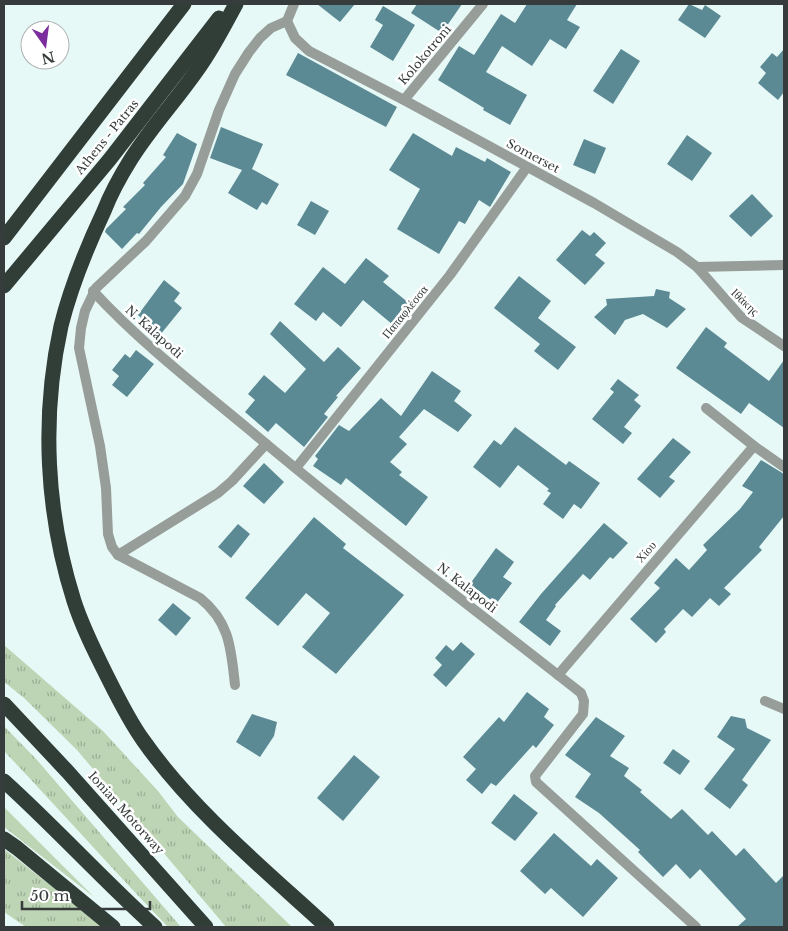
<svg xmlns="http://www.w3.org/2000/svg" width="788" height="931" font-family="'Libre Baskerville',serif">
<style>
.grass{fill:url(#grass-tufts)}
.building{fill:#5b8a94}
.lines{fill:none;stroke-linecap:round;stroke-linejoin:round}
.minor{stroke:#979d99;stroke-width:10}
.tertiary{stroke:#979d99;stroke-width:10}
.motorway{stroke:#313d37;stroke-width:15}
.labels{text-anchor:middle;stroke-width:5;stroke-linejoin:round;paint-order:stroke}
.street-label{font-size:12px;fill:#353c3b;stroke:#fff}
</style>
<defs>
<pattern id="grass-tufts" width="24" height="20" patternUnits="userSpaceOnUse" patternTransform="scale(1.25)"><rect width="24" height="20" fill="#bed5b5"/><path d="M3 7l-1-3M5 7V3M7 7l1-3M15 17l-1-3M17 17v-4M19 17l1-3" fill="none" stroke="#9bae94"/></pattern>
</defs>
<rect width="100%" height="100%" fill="#e7f9f7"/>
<g class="grass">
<polygon points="4,645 103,731 158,791 178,817 292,927 226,927 77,750 23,697 4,682"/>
<path d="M4,726L37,760L181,927H168C112,869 59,809 4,751Z"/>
<polygon points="4,807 94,897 4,827"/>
<polygon points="4,849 104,927 26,927 4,912"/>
</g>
<g class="building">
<polygon points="317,4 355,4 340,22"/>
<polygon points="417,4 462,4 442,33 411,13"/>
<polygon points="527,4 577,4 567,20 580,27 566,49 550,39 532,66 502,46 486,72 527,95 510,125 483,110 484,108 438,80 459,46 474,55 501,14 515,23"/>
<polygon points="689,4 702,10 705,5 721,16 705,38 678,20"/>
<polygon points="383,6 415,25 393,61 370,47 383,25 375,20"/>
<polygon points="621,49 640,61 613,104 593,91"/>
<polygon points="784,49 784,92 778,100 758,83 766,73 760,67 772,53 777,57"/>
<polygon points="298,53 397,107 386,127 286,75"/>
<polygon points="221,127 263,144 252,169 279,184 267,205 262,202 257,210 228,193 242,170 210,158"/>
<polygon points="177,133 197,144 183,184 161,207 139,234 137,233 122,249 105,232 106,229 126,209 123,207 145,185 143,183 166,157 163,155"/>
<polygon points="413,133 452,156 456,147 485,162 487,158 511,172 490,207 479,200 465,224 459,221 439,254 397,229 420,189 389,170"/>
<polygon points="687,135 712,153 692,181 667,164"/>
<polygon points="584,139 606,148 595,174 573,165"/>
<polygon points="752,194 773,216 751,237 729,216"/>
<polygon points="311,201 329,211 315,235 297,225"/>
<polygon points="582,230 590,236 594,232 606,243 595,255 605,263 585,285 556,260"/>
<polygon points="366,258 389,276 383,282 415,308 398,329 363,300 341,327 323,312 316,321 294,304 323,267 345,284"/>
<polygon points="519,276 551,301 538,318 576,347 558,370 534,351 540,344 494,308"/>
<polygon points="164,280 180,293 174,301 182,308 160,335 138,315"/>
<polygon points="656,289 670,292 669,298 686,309 667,328 643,314 625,320 615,335 594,317 607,305 606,299 654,296"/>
<polygon points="280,321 324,362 338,347 361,368 336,396 338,397 324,414 328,417 304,447 276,423 268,432 245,412 255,400 248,394 264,375 285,393 306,369 270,334"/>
<polygon points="706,327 727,343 724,347 769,381 784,360 784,428 749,403 741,414 676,368"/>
<polygon points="136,350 154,364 127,397 112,385 119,376 112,370 125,354 130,358"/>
<polygon points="432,371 461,391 454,401 472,415 458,432 424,409 399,437 407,444 390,462 402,472 399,475 428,497 406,526 346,478 341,485 313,466 318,459 315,456 339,425 349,431 381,398 401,416"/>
<polygon points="618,379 639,395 634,400 641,406 624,427 632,433 623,444 592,419 614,392 610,389"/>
<polygon points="515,427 566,465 569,461 600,483 581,509 574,504 563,519 543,504 551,493 547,491 549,489 518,465 500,488 473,467 494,440 501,445"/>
<polygon points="673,438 691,452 669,477 675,481 660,498 637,479"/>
<polygon points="761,460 784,474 784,516 759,547 762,550 724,588 731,594 719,606 710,598 692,617 683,609 664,629 666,632 656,643 630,619 660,588 654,583 676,558 689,570 707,550 703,545 740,509 753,492 742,486"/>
<polygon points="264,463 284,482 264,504 243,486"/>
<polygon points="314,517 346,544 343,548 404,595 336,674 302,647 330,613 306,593 278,626 245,598"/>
<polygon points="604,523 628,543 613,559 610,557 590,580 583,574 555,605 556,606 546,620 561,631 550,646 519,622 541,594"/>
<polygon points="238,524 250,534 231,558 218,547"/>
<polygon points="496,548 514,562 503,577 512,583 496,604 470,584"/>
<polygon points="173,603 191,618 176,636 158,620"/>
<polygon points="461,642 475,654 446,687 433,675 442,665 435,658 446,645 453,651"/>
<polygon points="527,692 549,709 544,717 554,725 536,748 533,745 496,786 491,783 482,794 466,780 476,769 463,757 499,717 504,722"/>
<polygon points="252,714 277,722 274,736 260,757 236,742"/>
<polygon points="731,716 745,719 747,728 771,740 742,780 748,785 730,809 704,789 735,749 717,737"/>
<polygon points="596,717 625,736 610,756 629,768 624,776 642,790 640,792 671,819 682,809 708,835 712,831 736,856 744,848 776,883 784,875 784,927 737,927 746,919 700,869 690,879 676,864 663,877 638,852 640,850 599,813 575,797 591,774 565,755"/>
<polygon points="673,749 690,761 680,775 663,763"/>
<polygon points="354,755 380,777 343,821 317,798"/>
<polygon points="514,794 538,813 515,841 491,823"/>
<polygon points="554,833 591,866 597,859 618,878 583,917 551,888 545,894 520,871"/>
</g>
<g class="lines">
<g class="minor">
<polyline points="404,100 483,4"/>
<polyline points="697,267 741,317 784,346"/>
<path d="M93,291C139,341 194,384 246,427C355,519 469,605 581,693L584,701L583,714L535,776L536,782L696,927"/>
<polyline points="706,408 754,446 784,467"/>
<polyline points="296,468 450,275 527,167"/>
<polyline points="118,555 218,493 232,481 266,444"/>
<polyline points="558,675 754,446"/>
<path d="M235,685C231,649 230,622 200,598L118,555L112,547L108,534L106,488L100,446L79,348L81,328L85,311L96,288L146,241L185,196L197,174L219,110L235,74L249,52L260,38L271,28L287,21"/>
<polyline points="765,701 784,709"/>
</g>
<polyline class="tertiary" points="294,4 287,21 295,38 309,51 404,100 594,203 677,252 697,267 784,265"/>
<g class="motorway">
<path d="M236,4C226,22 216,42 204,60C182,94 153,124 131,159C121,175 111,193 104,211C88,245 70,290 61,326C41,417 46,513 74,601C83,629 96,654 109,680C119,700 130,722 143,740C191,809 265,870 327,927"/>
<polyline points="4,238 184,4"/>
<polyline points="4,286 110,159 219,18"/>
<polyline points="4,704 67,771 206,927"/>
<path d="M4,781C56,828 103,880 155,927"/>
<polyline points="4,839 17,848 113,927"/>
</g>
</g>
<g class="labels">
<g class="street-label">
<text transform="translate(425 55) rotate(-50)" y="4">Kolokotroni</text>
<text transform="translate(107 137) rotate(-51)" y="4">Athens - Patras</text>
<text transform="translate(533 156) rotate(28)" y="4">Somerset</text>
<text transform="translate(745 302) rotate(44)" y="4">Ιθάκης</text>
<text transform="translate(405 312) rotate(-51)" y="4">Παπαφλέσσα</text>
<text transform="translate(154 332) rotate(42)" y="4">N. Kalapodi</text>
<text transform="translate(646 552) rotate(-49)" y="4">Χίου</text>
<text transform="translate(467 588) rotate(38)" y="4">N. Kalapodi</text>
<text transform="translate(126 813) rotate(48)" y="4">Ionian Motorway</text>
</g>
</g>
<rect width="788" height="931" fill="none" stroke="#353c3b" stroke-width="10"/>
<g transform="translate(45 45) rotate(166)"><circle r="24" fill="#ffffff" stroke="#aeb1b1"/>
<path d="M0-4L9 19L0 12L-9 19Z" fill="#7b2d9e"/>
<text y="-8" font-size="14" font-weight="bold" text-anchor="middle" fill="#353c3b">N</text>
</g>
<path d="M22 901v8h128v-8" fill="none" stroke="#353c3b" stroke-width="2.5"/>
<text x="30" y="901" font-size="15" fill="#353c3b" stroke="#ffffff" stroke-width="4" paint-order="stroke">50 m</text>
</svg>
